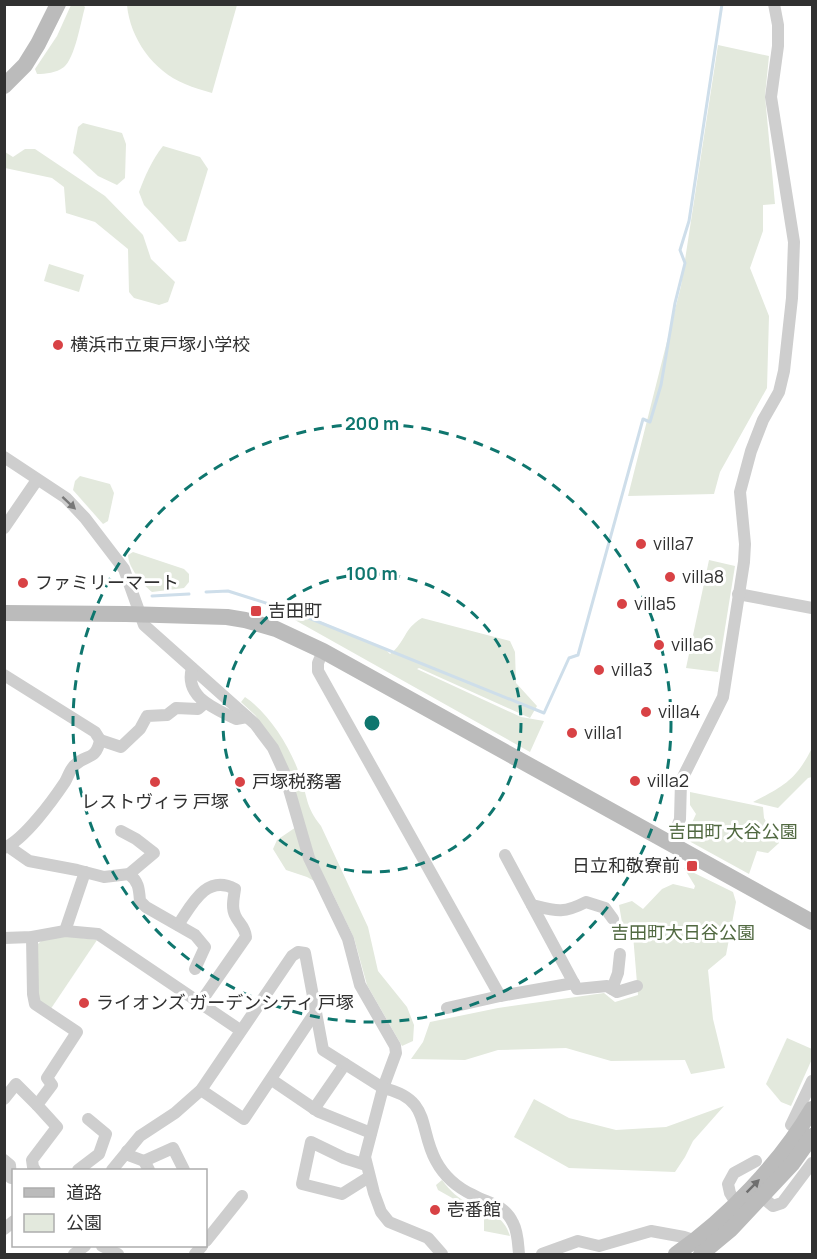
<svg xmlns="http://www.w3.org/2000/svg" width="817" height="1259" font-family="Manrope,'Noto Sans JP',sans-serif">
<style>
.green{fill:#e3e9dd}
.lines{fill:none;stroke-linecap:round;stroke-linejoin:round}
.stream{stroke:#cedeea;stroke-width:3}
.street{stroke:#cecece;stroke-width:12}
.secondary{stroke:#bbb;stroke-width:16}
.oneway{fill:#787878}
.oneway2{fill:#6f6f6f}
.ring{fill:none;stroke:#0f766e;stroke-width:3;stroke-dasharray:10 8}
.poi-dot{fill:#d84245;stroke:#fff;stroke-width:2}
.labels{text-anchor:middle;stroke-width:6;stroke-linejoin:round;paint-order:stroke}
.poi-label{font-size:18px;fill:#313131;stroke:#fff;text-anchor:start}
.park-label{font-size:18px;fill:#516941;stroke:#fff}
.centre{fill:#0f766e;stroke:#fff;stroke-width:3}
.ring-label{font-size:18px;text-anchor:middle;font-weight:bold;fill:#0f766e;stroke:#fff;stroke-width:6;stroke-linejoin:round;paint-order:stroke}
</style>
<rect width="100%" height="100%" fill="#fff"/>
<g class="green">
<path d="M71,5H83L85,7C81,21 75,58 64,67C56,73 46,74 37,74L35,69L57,36Z"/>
<path d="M127,5H237L212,93C203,90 194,88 185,84C153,71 130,38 127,5Z"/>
<polygon points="718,45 769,56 765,96 775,204 763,205 763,231 750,268 769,316 767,388 720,472 714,494 628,496 681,286"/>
<polygon points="83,123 122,133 126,144 125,178 117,185 98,176 73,153 78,127"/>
<path d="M163,146L200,157L208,169L186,241L179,242L144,205L139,192C145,176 152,160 163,146Z"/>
<polygon points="25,149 35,149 105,196 143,235 151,259 175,282 168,302 159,305 134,298 129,292 128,249 95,222 66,213 64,187 52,178 5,168 5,152 13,157"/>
<polygon points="49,264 84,275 79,292 44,281"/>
<polygon points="80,476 110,484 114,493 108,521 103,524 73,490 75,481"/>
<path d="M133,552L184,569L189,574V582L184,588L152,592C142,584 128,567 128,555Z"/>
<polygon points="709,560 735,566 718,672 686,668"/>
<path d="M284,606L384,648L390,654C406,642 403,629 422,618L510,641L515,652L516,683L537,706L530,718L419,668L417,669L521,717L544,721L530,752L286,615L280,607Z"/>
<path d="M245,697C269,713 291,748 300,776C308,797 305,806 321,826L368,927L378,971L407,1007L414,1025L413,1041L402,1046L367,985L354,938L331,890L307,877L286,870L273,849L277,840L302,823L272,739L255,715L241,702Z"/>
<path d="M812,748V777L808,778L778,808L753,802C784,786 796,780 812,748Z"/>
<polygon points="690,792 763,807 764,818 779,843 768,853 757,851 749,874 689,841 689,829 696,814 690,805"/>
<polygon points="684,868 733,892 736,902 726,955 708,970 713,1019 725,1068 691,1074 685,1060 611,1061 566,1048 498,1050 465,1060 411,1059 423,1042 430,1022 498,1008 604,993 615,1002 638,995 633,935 623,928 619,905 632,901 643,909 662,889 673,884 694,889 695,886"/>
<polygon points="66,936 97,940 50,1010 39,1002 36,946 41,941"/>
<polygon points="787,1038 812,1049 812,1059 791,1106 781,1102 766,1084"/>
<polygon points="534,1099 569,1118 616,1130 666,1127 724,1106 693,1141 685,1157 675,1172 569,1168 514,1137"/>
<path d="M442,1180C450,1191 459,1199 471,1205C488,1213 504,1215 510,1236L484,1231V1216L438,1190L436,1185Z"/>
</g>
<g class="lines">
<g class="stream">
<polyline points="206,592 228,591 294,612 544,713 569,658 578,655 643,419 650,422 661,385 675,303 685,263 680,250 689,221 722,4"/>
<polyline points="152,596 189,594"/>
</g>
<g class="street">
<path d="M4,457L66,498L85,518L124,569L144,625L255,724L273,748L284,772L309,858L348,939L360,985L395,1046L396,1053L383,1088C432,1099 418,1128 436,1161C444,1176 458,1188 473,1195C489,1204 504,1204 513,1223C518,1232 518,1244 519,1254"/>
<polyline points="4,528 37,480"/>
<polyline points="738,594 812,608"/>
<polyline points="323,651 318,663 318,671 500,996"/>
<path d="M192,668C184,697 214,708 236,719L247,717"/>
<path d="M4,675L95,732L100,740C96,761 86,754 75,765C70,769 68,777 65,782C53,800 24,840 4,848"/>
<polyline points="100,740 121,747 140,729 147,716 167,715 176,708 198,709 205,703"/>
<polyline points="671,843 680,819 681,781 723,697 744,562 745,544 740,492 751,451 763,420 779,392 784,371 792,298 794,242 771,97 778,46 778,25 774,4"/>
<polyline points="9,847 29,861 77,870 104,877 129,874 154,853 136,839 121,831"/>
<polyline points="505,855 577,989 607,986 617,992 637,986"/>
<path d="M129,874C139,882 139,889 140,901L146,907L195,935L205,947L195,969"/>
<path d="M532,905C556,911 563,914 586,902L605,908L613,919"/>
<path d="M178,925C191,906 206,873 235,889C234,897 231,907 235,915C238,923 245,926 246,937L200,1003"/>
<polyline points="65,931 85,872"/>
<polyline points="32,937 33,994 35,1004 77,1032 47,1078 52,1085 37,1105 57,1127 32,1160 33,1167 35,1170"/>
<polyline points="4,938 32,937 65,931 98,934 240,1030"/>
<polyline points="612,989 618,973 620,954"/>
<polyline points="447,1008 500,996 574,983"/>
<polyline points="272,1080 319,1112 371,1133"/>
<polyline points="201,1090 244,1119 314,1014"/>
<polyline points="4,1099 16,1084 37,1105"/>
<polyline points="314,1109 345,1064"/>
<polyline points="791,1125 812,1081"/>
<polyline points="127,1151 128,1155 144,1161 149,1170"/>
<polyline points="4,1160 10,1165 11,1178"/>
<polyline points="144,1161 173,1148 184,1170"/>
<polyline points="366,1165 344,1158 311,1142 302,1184 342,1194 369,1177"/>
<polyline points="78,1170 99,1154 106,1134 88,1119"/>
<polyline points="112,1170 140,1136 175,1113 201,1090 292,956 298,952 305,953 323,1050 383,1088 365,1157 374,1193 381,1212 389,1222 428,1238 442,1254"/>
<polyline points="762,1197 773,1206 782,1203 812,1163"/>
<polyline points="736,1203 730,1193 728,1184 734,1173 756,1161"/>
<polyline points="4,1229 14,1221"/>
<polyline points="206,1241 242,1196"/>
<polyline points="102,1246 118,1254"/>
<polyline points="74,1254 85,1246"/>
<polyline points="195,1254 202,1246"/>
<polyline points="542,1254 578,1241 599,1246 651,1231 684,1237 696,1241"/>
</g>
<g class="secondary">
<polyline points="4,86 25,65 38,44 58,4"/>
<polyline points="4,613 126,614 227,617 245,620 276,629 323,651 812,922"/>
<path d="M676,1254C727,1219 781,1162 812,1109"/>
<polyline points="701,1254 731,1229 792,1164 812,1136"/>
</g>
</g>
<defs><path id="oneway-solid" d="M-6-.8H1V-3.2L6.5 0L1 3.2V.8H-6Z" transform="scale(1.5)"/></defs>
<use class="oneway" href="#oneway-solid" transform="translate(69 503) rotate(43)"/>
<use class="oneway2" href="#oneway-solid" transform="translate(753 1186) rotate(-45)"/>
<g class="ring">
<circle cx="372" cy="723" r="149"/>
<circle cx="372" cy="723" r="299"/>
</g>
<g class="poi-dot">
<circle cx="58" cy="345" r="6"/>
<circle cx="641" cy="544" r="6"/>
<circle cx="670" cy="577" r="6"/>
<circle cx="23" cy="583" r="6"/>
<circle cx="622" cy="604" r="6"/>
<rect x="250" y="605" width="12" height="12" rx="3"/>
<circle cx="659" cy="645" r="6"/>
<circle cx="599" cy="670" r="6"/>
<circle cx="646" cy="712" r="6"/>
<circle cx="572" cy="733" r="6"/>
<circle cx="635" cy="781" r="6"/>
<circle cx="155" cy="782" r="6"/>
<circle cx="240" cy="782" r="6"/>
<rect x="686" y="860" width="12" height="12" rx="3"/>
<circle cx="84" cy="1003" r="6"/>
<circle cx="435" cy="1210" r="6"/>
</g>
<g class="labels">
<g class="poi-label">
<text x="70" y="351">横浜市立東戸塚小学校</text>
<text x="653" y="550">villa7</text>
<text x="682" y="583">villa8</text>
<text x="35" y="589">ファミリーマート</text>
<text x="634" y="610">villa5</text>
<text x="268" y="617">吉田町</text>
<text x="671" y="651">villa6</text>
<text x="611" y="676">villa3</text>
<text x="658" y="718">villa4</text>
<text x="584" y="739">villa1</text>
<text x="647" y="787">villa2</text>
<text x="252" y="788">戸塚税務署</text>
<text x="155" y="808" text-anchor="middle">レストヴィラ 戸塚</text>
<text x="680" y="872" text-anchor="end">日立和敬寮前</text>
<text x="96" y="1009">ライオンズ ガーデンシティ 戸塚</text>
<text x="447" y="1216">壱番館</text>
</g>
<g class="park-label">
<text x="733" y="838">吉田町 大谷公園</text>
<text x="683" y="939">吉田町大日谷公園</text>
</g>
</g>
<circle cx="372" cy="723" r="9" class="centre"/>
<g class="ring-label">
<text x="372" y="430">200 m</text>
<text x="372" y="580">100 m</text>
</g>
<rect width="817" height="1259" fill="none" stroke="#313131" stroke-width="12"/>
<rect x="12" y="1169" width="195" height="78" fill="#ffffff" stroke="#adadad" stroke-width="1.5"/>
<rect x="24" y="1188" width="30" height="9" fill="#bbbbbb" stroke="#adadad" stroke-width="1.5"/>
<text x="66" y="1199" font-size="18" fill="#313131">道路</text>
<rect x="24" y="1214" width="30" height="18" fill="#e3e9dd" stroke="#adadad" stroke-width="1.5"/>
<text x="66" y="1229" font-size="18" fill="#313131">公園</text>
</svg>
